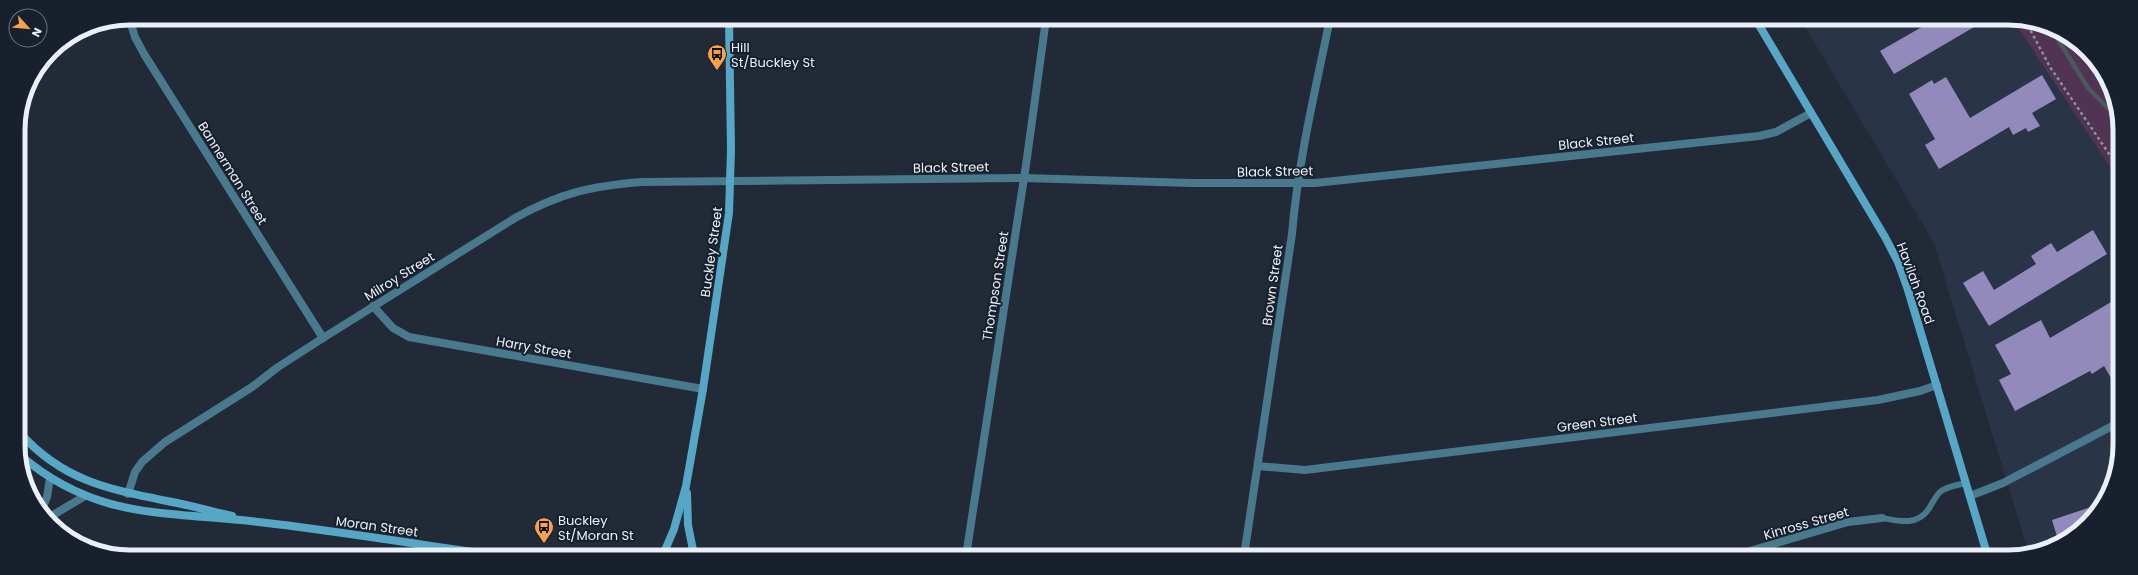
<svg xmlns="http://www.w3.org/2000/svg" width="2138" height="575" font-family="Poppins,sans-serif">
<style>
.built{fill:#293547}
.green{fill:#513353}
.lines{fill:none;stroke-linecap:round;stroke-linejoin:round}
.stream{stroke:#485a5c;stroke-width:4.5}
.building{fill:#938abc}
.path{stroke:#8c939e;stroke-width:2.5;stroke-dasharray:3 3;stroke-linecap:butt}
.lane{stroke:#49798d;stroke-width:6}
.street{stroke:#49798d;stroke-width:8}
.secondary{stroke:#56a6c6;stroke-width:8}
.labels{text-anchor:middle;stroke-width:4;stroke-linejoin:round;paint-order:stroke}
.poi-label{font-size:13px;fill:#eaf0f9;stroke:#18202d;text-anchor:start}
.street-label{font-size:13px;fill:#eaf0f9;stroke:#18202d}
.rim{fill:none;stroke:#eaf0f9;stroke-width:5}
</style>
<rect width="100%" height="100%" fill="#222a37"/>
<polygon class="built" points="1801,20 2013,20 2111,169 2118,174 2118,467 2105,501 2082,529 2051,549 2029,554 1934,243"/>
<polygon class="green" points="2013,20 2030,20 2087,51 2118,108 2118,174 2111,169"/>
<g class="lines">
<polyline class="stream" points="2054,33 2088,88 2118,118"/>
</g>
<g class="building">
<polygon points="1934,20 1986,20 1894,74 1880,51"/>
<polygon points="2042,75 2056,99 2032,113 2040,126 2028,132 2026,128 2013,135 2009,127 1939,169 1925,145 1935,139 1909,94 1932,80 1934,84 1946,77 1970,118"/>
<polygon points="2093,230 2107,254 1989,326 1963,283 1983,271 1994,290 2036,264 2031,256 2051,243 2057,252"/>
<polygon points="2118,298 2118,390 2104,366 2092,374 2090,371 2015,411 1999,380 2011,374 1995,345 2041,320 2050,338"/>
<polygon points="2103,503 2082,529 2059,543 2052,520"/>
</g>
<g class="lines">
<polyline class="path" points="2025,20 2050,67 2118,167"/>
<path class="lane" d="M1882,518C1899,521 1916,526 1928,510C1932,504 1935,497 1940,492C1947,486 1958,485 1966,483"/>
<g class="street">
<polyline points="129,18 135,37 144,54 323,338"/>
<polyline points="373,306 393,328 409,337 703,389"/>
<polyline points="1258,466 1305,470 1878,400 1920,391 1937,385"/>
<path d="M128,494L135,472L142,462L165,442L252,387L278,367L323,338L515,218C560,193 591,186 642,182L1024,178L1192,183H1315L1759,136L1776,132L1811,113"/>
<polyline points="1970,496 2003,483 2118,423"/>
<polyline points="42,509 47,497 50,478"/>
<polyline points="48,518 85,496"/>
<polyline points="966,556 1026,165 1046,19"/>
<path d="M1244,556L1292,234C1298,162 1315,91 1330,19"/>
<polyline points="1733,556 1848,522 1882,518"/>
</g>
<g class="secondary">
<polyline points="1756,20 1885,237 1898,262 1908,290 1988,557"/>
<path d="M20,433C62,480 107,489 167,501C189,505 210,511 232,516"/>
<path d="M20,455C97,521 167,511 259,522C337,531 415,544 493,555"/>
<polyline points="687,493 688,525 694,555"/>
<polyline points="663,555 674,529 686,486 703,389 729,213 731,150 729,19"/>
<polyline points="673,555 687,555"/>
</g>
</g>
<defs>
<g id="bus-pin" transform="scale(1)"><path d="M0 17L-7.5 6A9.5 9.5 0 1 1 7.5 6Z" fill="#f7a149" stroke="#18202d"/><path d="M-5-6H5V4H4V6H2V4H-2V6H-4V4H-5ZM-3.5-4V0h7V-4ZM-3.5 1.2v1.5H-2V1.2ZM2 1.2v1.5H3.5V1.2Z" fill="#111"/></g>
</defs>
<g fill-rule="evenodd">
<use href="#bus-pin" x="717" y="54"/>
<use href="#bus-pin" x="544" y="527"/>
</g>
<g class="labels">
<g class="poi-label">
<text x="731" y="52">Hill<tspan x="731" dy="15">St/Buckley St</tspan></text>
<text x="558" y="525">Buckley<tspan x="558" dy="15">St/Moran St</tspan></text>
</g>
<g class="street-label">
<text transform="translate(1596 141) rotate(-6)" y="5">Black Street</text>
<text transform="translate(951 167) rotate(-1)" y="5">Black Street</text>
<text transform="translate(1275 171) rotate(-1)" y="5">Black Street</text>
<text transform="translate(233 173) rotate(58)" y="5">Bannerman Street</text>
<text transform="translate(711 252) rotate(-82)" y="5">Buckley Street</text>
<text transform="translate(399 276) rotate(-32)" y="5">Milroy Street</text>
<text transform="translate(1916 283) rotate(70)" y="5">Havilah Road</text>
<text transform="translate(1272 285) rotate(-82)" y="5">Brown Street</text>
<text transform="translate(995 286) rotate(-81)" y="5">Thompson Street</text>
<text transform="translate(534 347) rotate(10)" y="5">Harry Street</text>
<text transform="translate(1597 422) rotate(-7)" y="5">Green Street</text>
<text transform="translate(1806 523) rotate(-16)" y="5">Kinross Street</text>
<text transform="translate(377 526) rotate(8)" y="5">Moran Street</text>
</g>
</g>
<path d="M0 0H2138V575H0ZM130 25H2008A105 105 0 0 1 2113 130V445A105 105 0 0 1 2008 550H130A105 105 0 0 1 25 445V130A105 105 0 0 1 130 25Z" fill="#18202d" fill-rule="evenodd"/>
<path class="rim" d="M130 25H2008A105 105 0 0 1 2113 130V445A105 105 0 0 1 2008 550H130A105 105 0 0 1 25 445V130A105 105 0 0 1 130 25Z"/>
<g transform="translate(28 28) rotate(117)"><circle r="19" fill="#18202d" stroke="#6c737f"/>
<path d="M0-3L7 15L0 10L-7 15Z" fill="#f7a149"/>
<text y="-6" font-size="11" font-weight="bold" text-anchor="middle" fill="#eaf0f9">N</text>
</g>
</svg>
